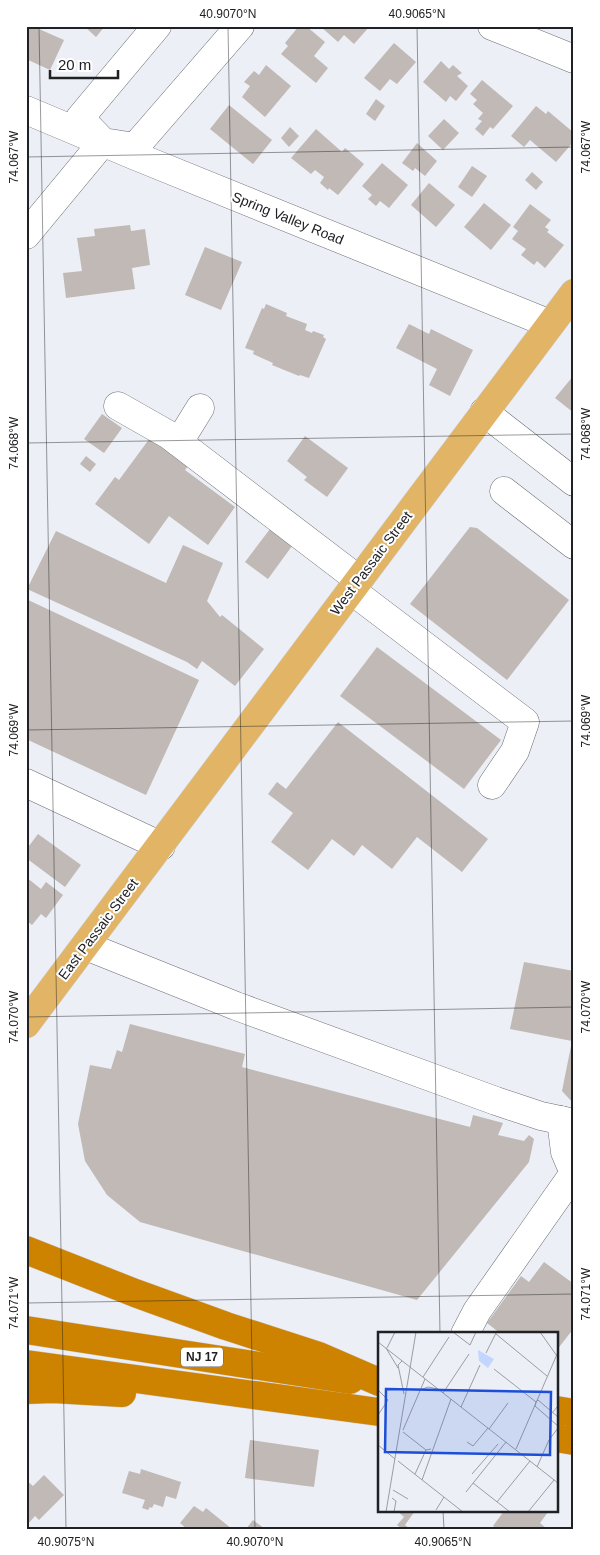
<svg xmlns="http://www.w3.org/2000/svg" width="600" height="1555" font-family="Helvetica,sans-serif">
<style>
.building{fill:#c0b9b5}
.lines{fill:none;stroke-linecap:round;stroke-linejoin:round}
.minor-casing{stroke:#6a6d73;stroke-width:29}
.major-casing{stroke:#cececf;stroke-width:29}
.highway-casing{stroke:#cececf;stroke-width:29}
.minor{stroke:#fff;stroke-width:28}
.major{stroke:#e1b466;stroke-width:28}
.highway{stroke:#cd8200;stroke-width:28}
.ticks{fill:none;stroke:#202124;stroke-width:1;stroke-opacity:0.45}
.labels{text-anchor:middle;stroke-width:4;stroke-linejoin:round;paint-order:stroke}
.shield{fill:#fff;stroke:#636466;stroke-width:1}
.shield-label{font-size:12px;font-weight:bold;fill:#202124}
.street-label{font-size:14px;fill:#202124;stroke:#fff}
.inset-road{fill:none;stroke:#9a9da2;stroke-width:1}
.view{fill:#1d4ed8;fill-opacity:0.15;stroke:#1d4ed8;stroke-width:2.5}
.inset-edge{fill:none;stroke:#202124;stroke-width:2.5}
.neatline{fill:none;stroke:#202124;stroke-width:2}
.ticks-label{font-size:12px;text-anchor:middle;fill:#202124}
</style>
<rect width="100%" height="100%" fill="#eceff6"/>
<g class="building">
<polygon points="26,26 32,26 64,40 50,70 26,59"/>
<polygon points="84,26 105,26 96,37"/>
<polygon points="299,26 306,26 325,42 314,56 328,68 316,83 281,54 288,46 285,43"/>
<polygon points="320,26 370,26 354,44 344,35 338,42"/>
<polygon points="394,43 416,62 397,84 390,79 380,91 364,78"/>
<polygon points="441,61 449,69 453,65 462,73 457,76 468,86 456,101 450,96 446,102 423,82"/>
<polygon points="266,65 291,86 265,117 242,97 250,86 244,82 254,71 259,75"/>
<polygon points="482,80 513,106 493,129 490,127 483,136 475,129 482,121 478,119 483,113 473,104 477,100 470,94"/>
<polygon points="376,99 385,106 375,121 366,114"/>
<polygon points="229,105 272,140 253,164 210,129"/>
<polygon points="536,106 546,114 548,111 574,133 574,141 556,162 530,140 524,147 511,136"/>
<polygon points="444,119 459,133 443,150 428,136"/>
<polygon points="290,127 299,136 289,147 281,138"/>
<polygon points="316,129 342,152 345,148 364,164 338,195 329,188 328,190 320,183 324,177 315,170 311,174 291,158"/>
<polygon points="417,143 437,161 425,176 415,168 413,171 402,163"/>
<polygon points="382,163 408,185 389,208 380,201 376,206 368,199 372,195 362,186"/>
<polygon points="472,166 487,176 472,197 458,187"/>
<polygon points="532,172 543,182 536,190 525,180"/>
<polygon points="429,183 455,205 436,227 411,205"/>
<polygon points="484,203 511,225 491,250 464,227"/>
<polygon points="530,204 551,220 545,227 549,230 547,232 564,245 545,268 537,261 534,265 521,255 526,249 512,239 518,231 513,227"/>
<polygon points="130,225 131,231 145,229 150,265 132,268 135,289 66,298 63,273 82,271 77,238 95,236 94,229"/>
<polygon points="205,247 242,262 221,310 185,295"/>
<polygon points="266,304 287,313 286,316 307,324 305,330 312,333 313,331 324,335 323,337 326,339 309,378 300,375 299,376 272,365 273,363 253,354 254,351 245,348 262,308 264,309"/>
<polygon points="409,324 429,334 431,329 473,350 450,396 429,385 437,369 396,348"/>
<polygon points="574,375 574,413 555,398"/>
<polygon points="102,414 122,428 104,453 84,439"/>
<polygon points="305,436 348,468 327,497 304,480 307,477 287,461"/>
<polygon points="150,438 188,466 185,470 235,507 208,545 169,516 149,544 95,504 115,477 119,480"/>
<polygon points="86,456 96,464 90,472 80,464"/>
<polygon points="470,527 477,528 569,600 507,680 410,604"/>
<polygon points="270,529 292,546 268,579 245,562"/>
<polygon points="56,531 166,583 183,545 223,563 207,601 220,617 222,615 264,649 235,686 202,661 197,669 187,662 27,589"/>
<polygon points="26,599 199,680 146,795 26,739"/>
<polygon points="377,647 501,740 464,789 340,696"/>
<polygon points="338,722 488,839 462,872 417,837 392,869 362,845 354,856 332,839 308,870 271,842 293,813 268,794 277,782 286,789"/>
<polygon points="38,834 81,865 65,887 26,858 26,850"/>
<polygon points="26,877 41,889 46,882 63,895 46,918 41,914 32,925 26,920"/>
<polygon points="524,962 574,971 574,1104 562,1091 572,1041 510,1029"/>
<polygon points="130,1024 245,1054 242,1067 470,1127 473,1115 503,1123 498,1135 524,1141 529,1135 534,1139 529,1162 417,1300 140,1222 107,1195 85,1161 78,1124 90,1065 111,1069 117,1050 122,1052"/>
<polygon points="544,1262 574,1284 574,1328 556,1351 556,1334 501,1334 487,1323 521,1276 529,1282"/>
<polygon points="250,1440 319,1450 314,1487 245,1478"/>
<polygon points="141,1469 181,1482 176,1499 166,1496 163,1507 154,1504 152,1508 150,1507 148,1510 142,1508 145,1500 122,1493 129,1471 140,1474"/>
<polygon points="44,1475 64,1495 39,1520 35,1516 26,1526 26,1480 33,1486"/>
<polygon points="194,1506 203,1512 206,1508 232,1529 187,1529 180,1523"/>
<polygon points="397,1511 415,1511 405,1525 410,1529 402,1529 397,1525 404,1517"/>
<polygon points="504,1511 547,1511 548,1512 540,1523 547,1529 497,1529 493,1526"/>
<polygon points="253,1520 265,1529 246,1529"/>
</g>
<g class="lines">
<g class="minor-casing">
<g id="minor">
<polyline points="157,26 80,118 103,142 135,147 240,26"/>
<polyline points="492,26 574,59"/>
<polyline points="26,110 133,155 550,324"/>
<polyline points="26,235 103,142"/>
<polyline points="118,406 169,435 359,580"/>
<polyline points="484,412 574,482"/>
<polyline points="179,442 200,408"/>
<polyline points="504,491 574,545"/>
<polyline points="351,590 525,722 515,751 492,785"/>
<polyline points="26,783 161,846"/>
<polyline points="86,946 236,1006 496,1101 541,1116 574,1123"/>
<polyline points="561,1120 565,1152 574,1173"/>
<polyline points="465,1334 477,1311 574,1173"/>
</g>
</g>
<g class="major-casing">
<polyline id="major" points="26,1024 574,293"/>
</g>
<g class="highway-casing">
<g id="highway">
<polyline points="26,1250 135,1293 226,1326 319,1356 379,1382"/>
<polyline points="26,1330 350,1380"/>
<polyline points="26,1364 379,1412"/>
<polyline points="26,1390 53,1389 122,1393"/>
<polyline points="556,1410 574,1413"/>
<polyline points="556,1438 574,1441"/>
</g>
</g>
<use href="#minor" class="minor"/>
<use href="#major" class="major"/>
<use href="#highway" class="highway"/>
</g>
<path class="ticks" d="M39,26L66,1529M228,26L255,1529M417,26L440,1334M26,157L574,147M26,443L574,434M26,730L574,721M26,1017L574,1007M26,1303L574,1294M443,1511L444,1529"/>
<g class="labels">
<rect class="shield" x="181" y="1347.5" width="42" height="19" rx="4"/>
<g class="shield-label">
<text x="202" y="1361">NJ 17</text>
</g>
<g class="street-label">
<text transform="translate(288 218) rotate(22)" y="5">Spring Valley Road</text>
<text transform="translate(371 563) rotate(-53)" y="5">West Passaic Street</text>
<text transform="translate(98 929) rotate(-53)" y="5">East Passaic Street</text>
</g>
</g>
<g transform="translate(378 1332)">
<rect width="180" height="180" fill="#eceff6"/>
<path d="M100,18L116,27L110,36L101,29Z" fill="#c2d6ff"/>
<path class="inset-road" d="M75,0L92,13L98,0M162,0L179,24M118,2L169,44M0,10L180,151M8,16L20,36M9,16L17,0M108,21L118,1M24,29L20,33L26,62M116,37L158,70L157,74L180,94M45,45L71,5M0,58L10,68L0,83M42,58L50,55L60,57M65,61L91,22M158,70L160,68L180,85M83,75L102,33M173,88V82L180,74M111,97L130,71M25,98L47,47M25,100L48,118L53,117M89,110L95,114L110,96M0,113L17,127M138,117L180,20M20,129L85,180M159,135L171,108L180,96M37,142L48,118M94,142L120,112M44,148L73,67M95,151L132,180M15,158L30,167M88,160L128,110M14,166L18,169L16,180M119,170L152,129M58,178L66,165M8,180L38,0M150,180L176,148"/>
<path class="view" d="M8,57L173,60L172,123L7,120Z"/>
<rect width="180" height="180" class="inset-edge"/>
</g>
<rect width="600" height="1555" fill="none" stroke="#ffffff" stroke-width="55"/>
<path d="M50 70v8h68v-8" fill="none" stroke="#202124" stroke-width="2.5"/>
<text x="58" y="70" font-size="15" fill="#202124" stroke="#ffffff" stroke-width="4" paint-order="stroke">20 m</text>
<rect x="28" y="28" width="544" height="1500" class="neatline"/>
<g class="ticks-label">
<text x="228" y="18">40.9070°N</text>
<text x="417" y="18">40.9065°N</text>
<text transform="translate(586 147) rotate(-90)" y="4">74.067°W</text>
<text transform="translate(14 157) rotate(-90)" y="4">74.067°W</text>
<text transform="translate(586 434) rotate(-90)" y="4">74.068°W</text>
<text transform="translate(14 443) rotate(-90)" y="4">74.068°W</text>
<text transform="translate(586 721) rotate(-90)" y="4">74.069°W</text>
<text transform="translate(14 730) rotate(-90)" y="4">74.069°W</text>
<text transform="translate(586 1007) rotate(-90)" y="4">74.070°W</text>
<text transform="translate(14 1017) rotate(-90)" y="4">74.070°W</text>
<text transform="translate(586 1294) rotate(-90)" y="4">74.071°W</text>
<text transform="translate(14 1303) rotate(-90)" y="4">74.071°W</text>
<text x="66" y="1546">40.9075°N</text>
<text x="255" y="1546">40.9070°N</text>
<text x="443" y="1546">40.9065°N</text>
</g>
</svg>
